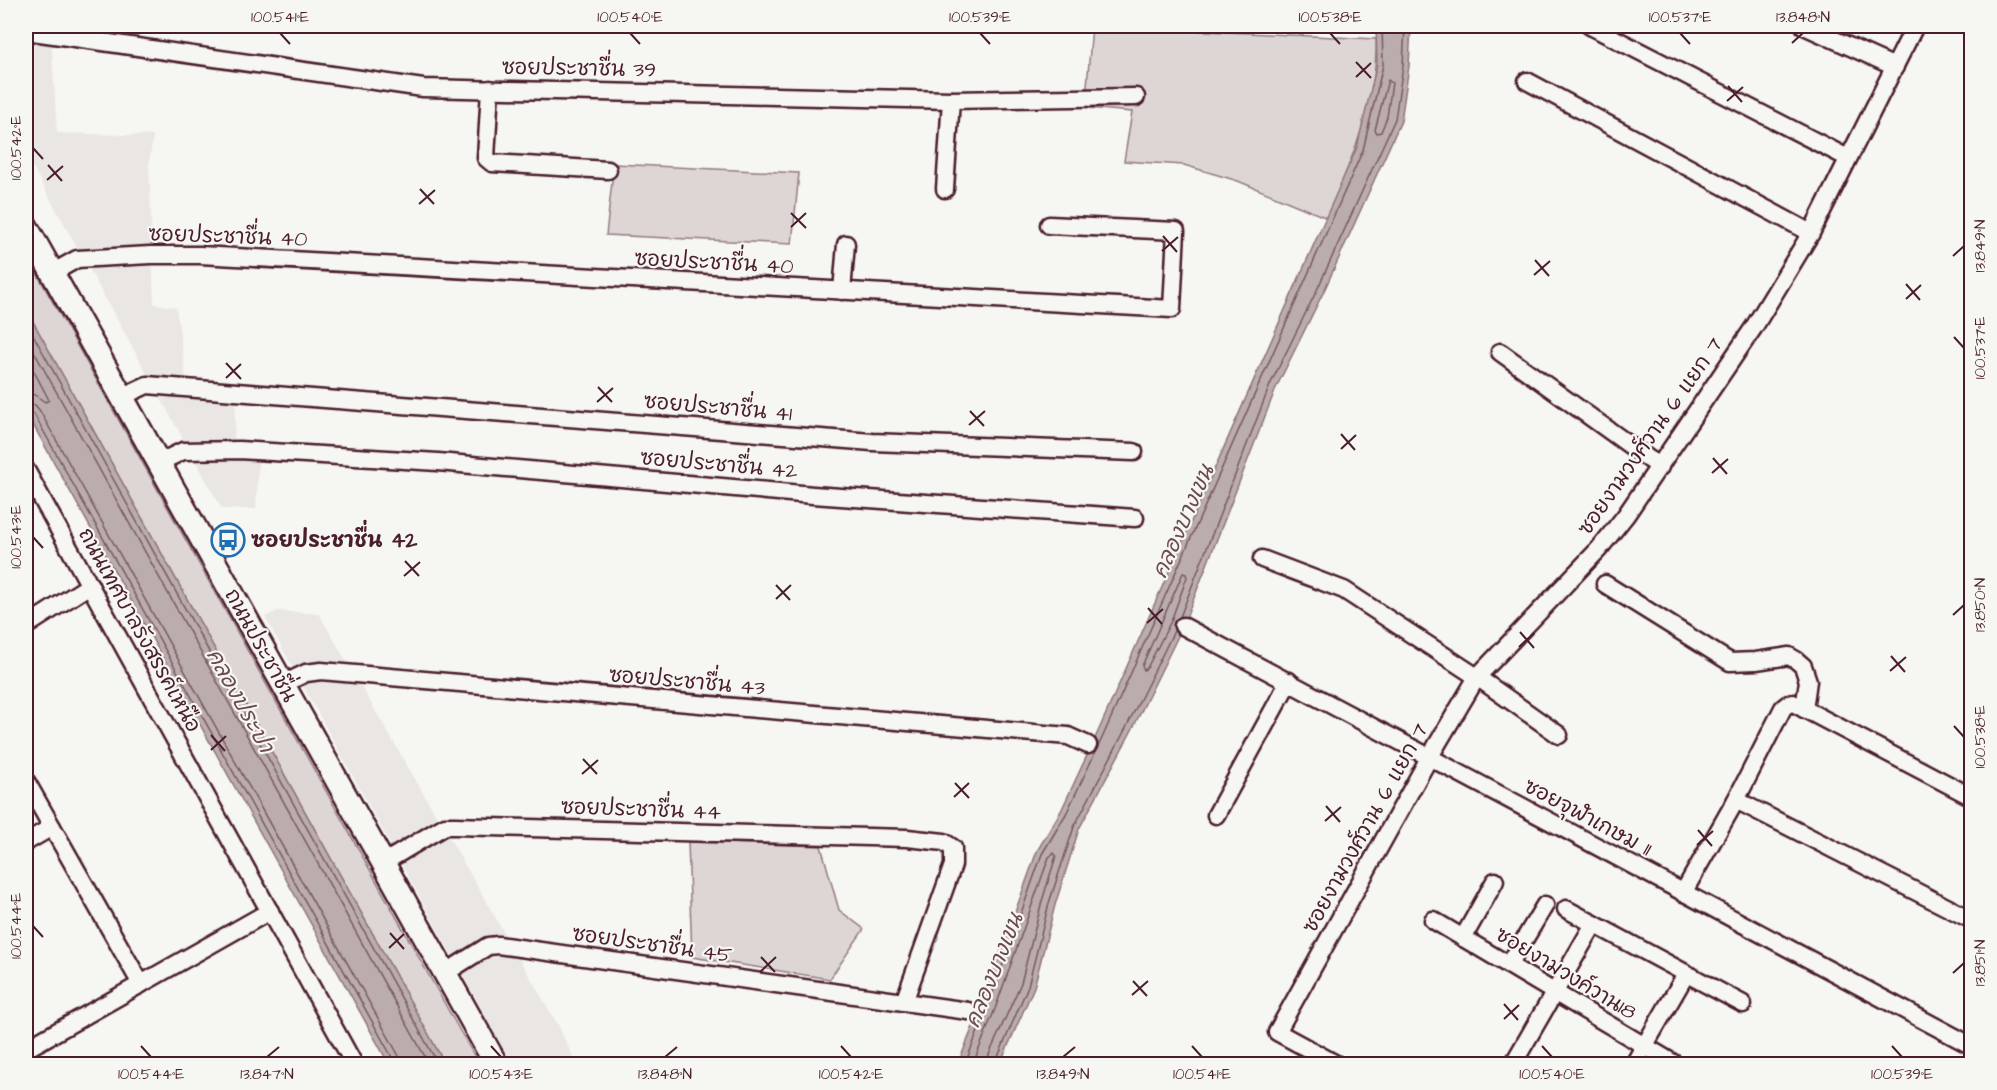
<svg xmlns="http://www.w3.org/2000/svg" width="1997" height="1090" font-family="'Architects Daughter','Playpen Sans Thai',sans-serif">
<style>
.built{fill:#e9e6e3}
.green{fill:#ddd6d5;stroke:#947a80;stroke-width:1.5}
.water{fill:#bbadae;stroke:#8e747a;stroke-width:1.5}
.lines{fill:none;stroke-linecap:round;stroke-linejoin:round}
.shore{stroke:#77585f;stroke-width:1.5}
.minor-casing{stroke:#4a1f2b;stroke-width:21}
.secondary-casing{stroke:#4a1f2b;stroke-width:27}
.minor{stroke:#f6f6f2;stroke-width:16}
.secondary{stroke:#f6f6f2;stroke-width:22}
.ticks{fill:none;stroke:#4a1f2b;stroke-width:2}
.labels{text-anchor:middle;stroke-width:4.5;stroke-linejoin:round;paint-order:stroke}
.street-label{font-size:21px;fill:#4a1f2b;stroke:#f6f6f2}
.poi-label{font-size:21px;font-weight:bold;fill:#4a1f2b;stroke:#f6f6f2;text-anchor:start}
.water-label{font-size:22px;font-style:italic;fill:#6c4a52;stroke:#f6f6f2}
.neatline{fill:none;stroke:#4a1f2b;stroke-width:2}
.ticks-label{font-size:15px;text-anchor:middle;fill:#4a1f2b}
</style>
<rect width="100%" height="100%" fill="#f6f6f2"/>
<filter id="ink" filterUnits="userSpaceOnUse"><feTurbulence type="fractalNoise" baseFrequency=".0167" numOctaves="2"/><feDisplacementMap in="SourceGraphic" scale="12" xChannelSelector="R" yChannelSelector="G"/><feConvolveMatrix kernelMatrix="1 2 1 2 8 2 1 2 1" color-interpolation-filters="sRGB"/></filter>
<g filter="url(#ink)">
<g class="built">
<polygon points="26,29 51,34 57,133 153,136 149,163 154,304 176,307 186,379 236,400 234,440 259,446 256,509 222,509 26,155"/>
<polygon points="278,611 319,614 559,1027 576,1064 512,1064 265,617"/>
</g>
<g class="green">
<path d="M1092,26L1376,39C1378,101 1351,161 1327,218L1238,181L1184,165L1124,161L1132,112L1088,108L1087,86Z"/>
<polygon points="614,164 799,173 792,244 606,235"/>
<polygon points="26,254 460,1031 479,1064 445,1064 26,309"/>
<polygon points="688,842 821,846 839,910 864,929 830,979 692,957"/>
</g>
<g class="water">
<polygon points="1376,26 1411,26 1409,66 1401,121 1323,293 1276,388 1183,626 1132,730 1079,829 1055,905 1034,987 1000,1064 958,1064 982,1004 1037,851 1061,811 1097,734 1357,147 1377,64"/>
<polygon points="26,309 445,1064 389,1064 26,412"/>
</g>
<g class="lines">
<g class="shore">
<polygon points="1388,80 1392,83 1387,117 1381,132 1377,133 1375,130"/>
<polyline points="26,322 438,1064"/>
<polyline points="26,337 429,1064"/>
<polyline points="26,356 49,400 45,402 35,395 26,394"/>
<polyline points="26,403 35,405 40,411 399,1056 401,1064"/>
<polyline points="26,411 34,414 393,1059 393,1064"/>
<polygon points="1183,573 1186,574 1187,577 1171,621 1147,668 1144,670 1142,666"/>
<polyline points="1180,617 1270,385 1317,290 1395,119 1403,66 1405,26"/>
<polyline points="965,1064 988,1006 1042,854 1066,814 1103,736 1363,150 1383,65 1382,26"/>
<polyline points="973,1064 995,1009 1049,857 1054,853 1056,856 1042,901 1021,983 988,1057 987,1064"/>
<polyline points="995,1064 1028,986 1049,903 1074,827 1126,728 1174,631"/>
</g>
<g class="minor-casing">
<g id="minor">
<polyline points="1590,26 1848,158"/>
<polyline points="1804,26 1895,67"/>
<polyline points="26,31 423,88 951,100 1136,97"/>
<polyline points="1527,81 1811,233"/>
<polyline points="490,89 486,158 492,163 608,170"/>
<polyline points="945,189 951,100"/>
<polyline points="52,273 77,259 150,255 200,255 1172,309 1176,231 1049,225"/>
<polyline points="842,291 846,244"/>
<polyline points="1500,352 1660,467"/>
<polyline points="121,397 147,385 872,442 1134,452"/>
<polyline points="158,463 183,451 239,450 438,462 813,495 1135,518"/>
<polyline points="26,470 354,1064"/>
<polyline points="1262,559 1344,590 1477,677 1559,735"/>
<polyline points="1605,584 1730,662 1756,661 1789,656 1796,660 1803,666 1808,681 1804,709"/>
<polyline points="26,626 90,585"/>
<polyline points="1183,626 1972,1046"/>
<polyline points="283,684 306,673 321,671 1068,736 1088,745"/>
<polyline points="26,781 141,984"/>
<polyline points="1736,800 1972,920"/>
<polyline points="1216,815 1289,681"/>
<polyline points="26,842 52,827"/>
<polyline points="383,863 438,830 445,826 455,826 907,838 944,842 953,848 953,865 904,1002"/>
<polyline points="1683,893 1736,800 1783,708 1788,704 1793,703 1972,797"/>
<polyline points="1566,909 1743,1004"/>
<polyline points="1433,920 1675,1064"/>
<polyline points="1463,938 1495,881"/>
<polyline points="1509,965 1545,905"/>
<polyline points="445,973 488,946 498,945 968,1011"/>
<polyline points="26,1049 270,911"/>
<polyline points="1336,1064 1277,1032 1429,758 1477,677 1599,549 1626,515 1754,327 1811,233 1915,26"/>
<polyline points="1513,1064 1594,924"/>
<polyline points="1634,1064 1686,974"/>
</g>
</g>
<g class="secondary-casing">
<polyline id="secondary" points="26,226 496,1064"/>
</g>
<use href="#minor" class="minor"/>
<use href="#secondary" class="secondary"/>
</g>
</g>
<path class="ticks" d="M280,33L290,44M630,33L640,44M980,33L990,44M1330,33L1340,44M1680,33L1690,44M1792,43L1803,33M1356,62L1371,78M1356,77L1371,63M1728,86L1742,102M1727,101L1743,87M33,148L43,159M48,165L62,181M47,180L63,166M420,189L434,204M419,204L435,190M791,213L806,228M791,227L806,213M1163,236L1177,252M1162,251L1178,237M1953,256L1964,246M1535,260L1549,276M1534,275L1550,261M1906,284L1920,300M1906,299L1921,285M1954,337L1964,348M226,363L241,379M226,378L241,364M598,387L612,402M597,402L613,388M970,411L984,426M969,425L985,411M1341,434L1355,450M1341,449L1356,435M1713,458L1727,474M1712,473L1728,459M33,537L43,548M405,561L419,576M404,576L420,562M776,585L790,600M776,599L791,585M1148,608L1162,624M1953,615L1964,605M1147,623L1163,609M1520,632L1534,648M1519,647L1534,633M1891,656L1905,672M1890,671L1906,657M1954,726L1964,737M211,735L225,751M211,750L226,736M583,759L597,774M582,774L598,760M955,783L969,798M954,797L969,783M1326,806L1340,822M1325,821L1341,807M1698,830L1712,846M1697,845L1713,831M33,926L43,937M390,933L404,949M389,948L404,934M761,957L775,972M760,972L776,957M1953,973L1964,963M1133,981L1147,996M1132,995L1148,981M1504,1004L1518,1020M1504,1019L1519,1005M141,1046L151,1057M491,1046L501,1057M841,1046L851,1057M1192,1046L1202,1057M1542,1046L1552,1057M1892,1046L1902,1057M267,1057L279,1047M665,1057L677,1047M1063,1057L1075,1047"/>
<defs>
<g id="bus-ring" transform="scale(1.725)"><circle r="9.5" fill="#f6f6f2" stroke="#1f6fb2" stroke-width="1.5"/><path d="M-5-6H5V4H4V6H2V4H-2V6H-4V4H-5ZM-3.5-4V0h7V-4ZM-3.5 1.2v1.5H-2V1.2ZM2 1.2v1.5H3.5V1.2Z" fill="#1f6fb2"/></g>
</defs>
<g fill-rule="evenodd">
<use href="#bus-ring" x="228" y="540"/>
</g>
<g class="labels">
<g class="street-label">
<text transform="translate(579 68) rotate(1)" y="7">ซอยประชาชื่น 39</text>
<text transform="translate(228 236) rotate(2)" y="7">ซอยประชาชื่น 40</text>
<text transform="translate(714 262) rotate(3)" y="7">ซอยประชาชื่น 40</text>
<text transform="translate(718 407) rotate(5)" y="7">ซอยประชาชื่น 41</text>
<text transform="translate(1650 436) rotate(-55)" y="7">ซอยงามวงศ์วาน 6 แยก 7</text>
<text transform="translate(719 464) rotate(5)" y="7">ซอยประชาชื่น 42</text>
<text transform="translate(140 630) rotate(61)" y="7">ถนนเทศบาลรังสรรค์เหนือ</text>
<text transform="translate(261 645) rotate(61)" y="7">ถนนประชาชื่น</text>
<text transform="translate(687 681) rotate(5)" y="7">ซอยประชาชื่น 43</text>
<text transform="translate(641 809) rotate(2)" y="7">ซอยประชาชื่น 44</text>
<text transform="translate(1588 817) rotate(28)" y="7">ซอยจุฬาเกษม 11</text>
<text transform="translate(1365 828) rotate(-61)" y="7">ซอยงามวงศ์วาน 6 แยก 7</text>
<text transform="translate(652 944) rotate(8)" y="7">ซอยประชาชื่น 45</text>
<text transform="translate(1566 973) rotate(31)" y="7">ซอยงามวงค์วาน18</text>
</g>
<g class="poi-label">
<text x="251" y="547">ซอยประชาชื่น 42</text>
</g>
<g class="water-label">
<text transform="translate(1182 521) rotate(-66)" y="8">คลองบางเขน</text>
<text transform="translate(241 700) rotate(61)" y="8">คลองประปา</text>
<text transform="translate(993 970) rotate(-68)" y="8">คลองบางเขน</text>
</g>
</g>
<rect width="1997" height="1090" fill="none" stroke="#f6f6f2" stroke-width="66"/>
<rect x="33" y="33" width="1931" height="1024" class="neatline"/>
<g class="ticks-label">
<text x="280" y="22">100.541°E</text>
<text x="630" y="22">100.540°E</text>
<text x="980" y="22">100.539°E</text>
<text x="1330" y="22">100.538°E</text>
<text x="1680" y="22">100.537°E</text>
<text x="1803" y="22">13.848°N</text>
<text transform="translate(16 148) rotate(-90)" y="5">100.542°E</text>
<text transform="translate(1980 246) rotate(-90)" y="5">13.849°N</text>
<text transform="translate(1980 348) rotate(-90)" y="5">100.537°E</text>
<text transform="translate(16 537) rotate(-90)" y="5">100.543°E</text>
<text transform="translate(1980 605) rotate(-90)" y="5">13.850°N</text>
<text transform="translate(1980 737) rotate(-90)" y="5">100.538°E</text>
<text transform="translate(16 926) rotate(-90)" y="5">100.544°E</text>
<text transform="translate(1980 963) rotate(-90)" y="5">13.851°N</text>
<text x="151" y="1079">100.544°E</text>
<text x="267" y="1079">13.847°N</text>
<text x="501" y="1079">100.543°E</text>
<text x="665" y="1079">13.848°N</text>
<text x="851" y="1079">100.542°E</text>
<text x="1063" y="1079">13.849°N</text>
<text x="1202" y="1079">100.541°E</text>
<text x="1552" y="1079">100.540°E</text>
<text x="1902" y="1079">100.539°E</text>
</g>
</svg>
